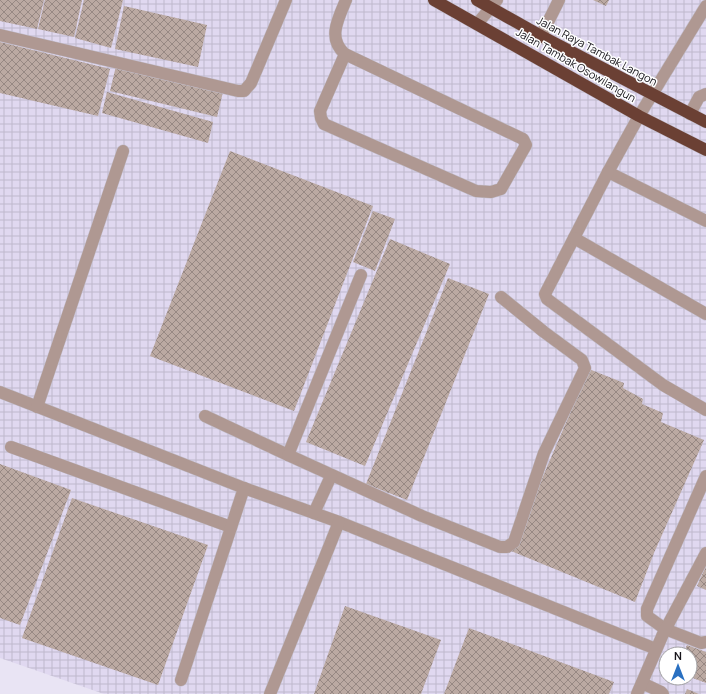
<svg xmlns="http://www.w3.org/2000/svg" width="706" height="694" font-family="Manrope,sans-serif">
<style>
.industrial{fill:url(#industrial-grid);fill-rule:evenodd}
.building{fill:url(#building-cross-hatch)}
.lines{fill:none;stroke-linecap:round;stroke-linejoin:round}
.minor-casing{stroke:#c3bfcd;stroke-width:13}
.highway-casing{stroke:#c3bfcd;stroke-width:13}
.minor{stroke:#af9892;stroke-width:12}
.highway{stroke:#6b4034;stroke-width:12}
.labels{text-anchor:middle;stroke-width:3;stroke-linejoin:round;paint-order:stroke}
.street-label{font-size:11px;fill:#17151b;stroke:#fff}
</style>
<defs>
<pattern id="industrial-grid" width="8" height="8" patternUnits="userSpaceOnUse"><rect width="8" height="8" fill="#e0d8f0"/><path d="M0 4h8M4 0v8" fill="none" stroke="#bfb8cd"/></pattern>
<pattern id="building-cross-hatch" width="8" height="8" patternUnits="userSpaceOnUse"><rect width="8" height="8" fill="#bba9a2"/><path d="M0 0l8 8M0 8l8-8" fill="none" stroke="#978883"/></pattern>
</defs>
<rect width="100%" height="100%" fill="#e9e4f4"/>
<path class="industrial" d="M0,0H706V694H104L0,658ZM666,654H690V678H666Z"/>
<g class="building">
<polygon points="0,0 44,0 37,29 0,21"/>
<polygon points="45,0 82,0 74,37 38,29"/>
<polygon points="84,0 123,0 111,48 75,38"/>
<polygon points="593,0 609,0 606,6"/>
<polygon points="124,6 207,25 198,67 115,49"/>
<polygon points="0,42 110,69 98,116 0,93"/>
<polygon points="116,66 223,92 217,117 110,91"/>
<polygon points="107,92 213,122 208,143 102,113"/>
<polygon points="230,151 373,206 294,411 150,356"/>
<polygon points="373,211 395,219 375,271 353,262"/>
<polygon points="390,239 450,264 365,466 306,442"/>
<polygon points="448,278 489,294 407,500 366,484"/>
<polygon points="589,369 624,383 623,388 643,399 642,404 663,413 661,422 704,440 654,553 635,602 511,551"/>
<polygon points="0,464 71,490 20,625 0,618"/>
<polygon points="72,498 208,545 158,685 22,638"/>
<polygon points="706,566 706,590 697,586"/>
<polygon points="345,606 441,640 421,694 314,694"/>
<polygon points="469,628 614,682 609,694 444,694"/>
<polygon points="687,645 706,652 706,683 690,677 690,654 683,654"/>
<polygon points="687,689 699,694 685,694"/>
</g>
<g class="lines">
<g class="minor-casing">
<g id="minor">
<polyline points="706,6 639,116 608,172 706,221"/>
<polyline points="477,24 497,0"/>
<polyline points="0,35 238,91 244,91 251,83 286,0"/>
<polyline points="541,36 559,0"/>
<path d="M345,54L320,111L321,118L324,124L476,191L491,192L501,189L526,145L523,139L345,54C327,39 338,19 346,0"/>
<polyline points="690,114 699,97 706,94"/>
<polyline points="608,172 545,294 547,299 663,385 706,410"/>
<polyline points="574,238 706,314"/>
<polyline points="0,392 244,488 339,522 656,649"/>
<polyline points="37,407 123,151"/>
<polyline points="205,416 288,455 361,275"/>
<polyline points="11,447 231,527"/>
<polyline points="288,455 422,516 500,547 507,547 514,542 544,453 585,368 582,360 544,332 501,297"/>
<polyline points="706,476 647,609 647,616 665,629 701,643 706,642"/>
<polyline points="314,513 331,476"/>
<polyline points="181,680 244,488"/>
<polyline points="642,683 661,692 663,694"/>
<polyline points="270,694 339,522"/>
<polyline points="637,694 663,634 706,553"/>
</g>
</g>
<g class="highway-casing">
<g id="highway">
<polyline points="434,0 639,116 706,150"/>
<polyline points="477,0 541,36 706,122"/>
</g>
</g>
<use href="#minor" class="minor"/>
<use href="#highway" class="highway"/>
</g>
<g class="labels">
<g class="street-label">
<text transform="translate(597 51) rotate(28)" y="4">Jalan Raya Tambak Langon</text>
<text transform="translate(576 65) rotate(30)" y="4">Jalan Tambak Osowilangun</text>
</g>
</g>
<g transform="translate(678 666)"><circle r="19" fill="#ffffff" stroke="#a2a1a4"/>
<path d="M0-3L7 15L0 10L-7 15Z" fill="#2a70c1"/>
<text y="-6" font-size="11" font-weight="bold" text-anchor="middle" fill="#17151b">N</text>
</g>
</svg>
